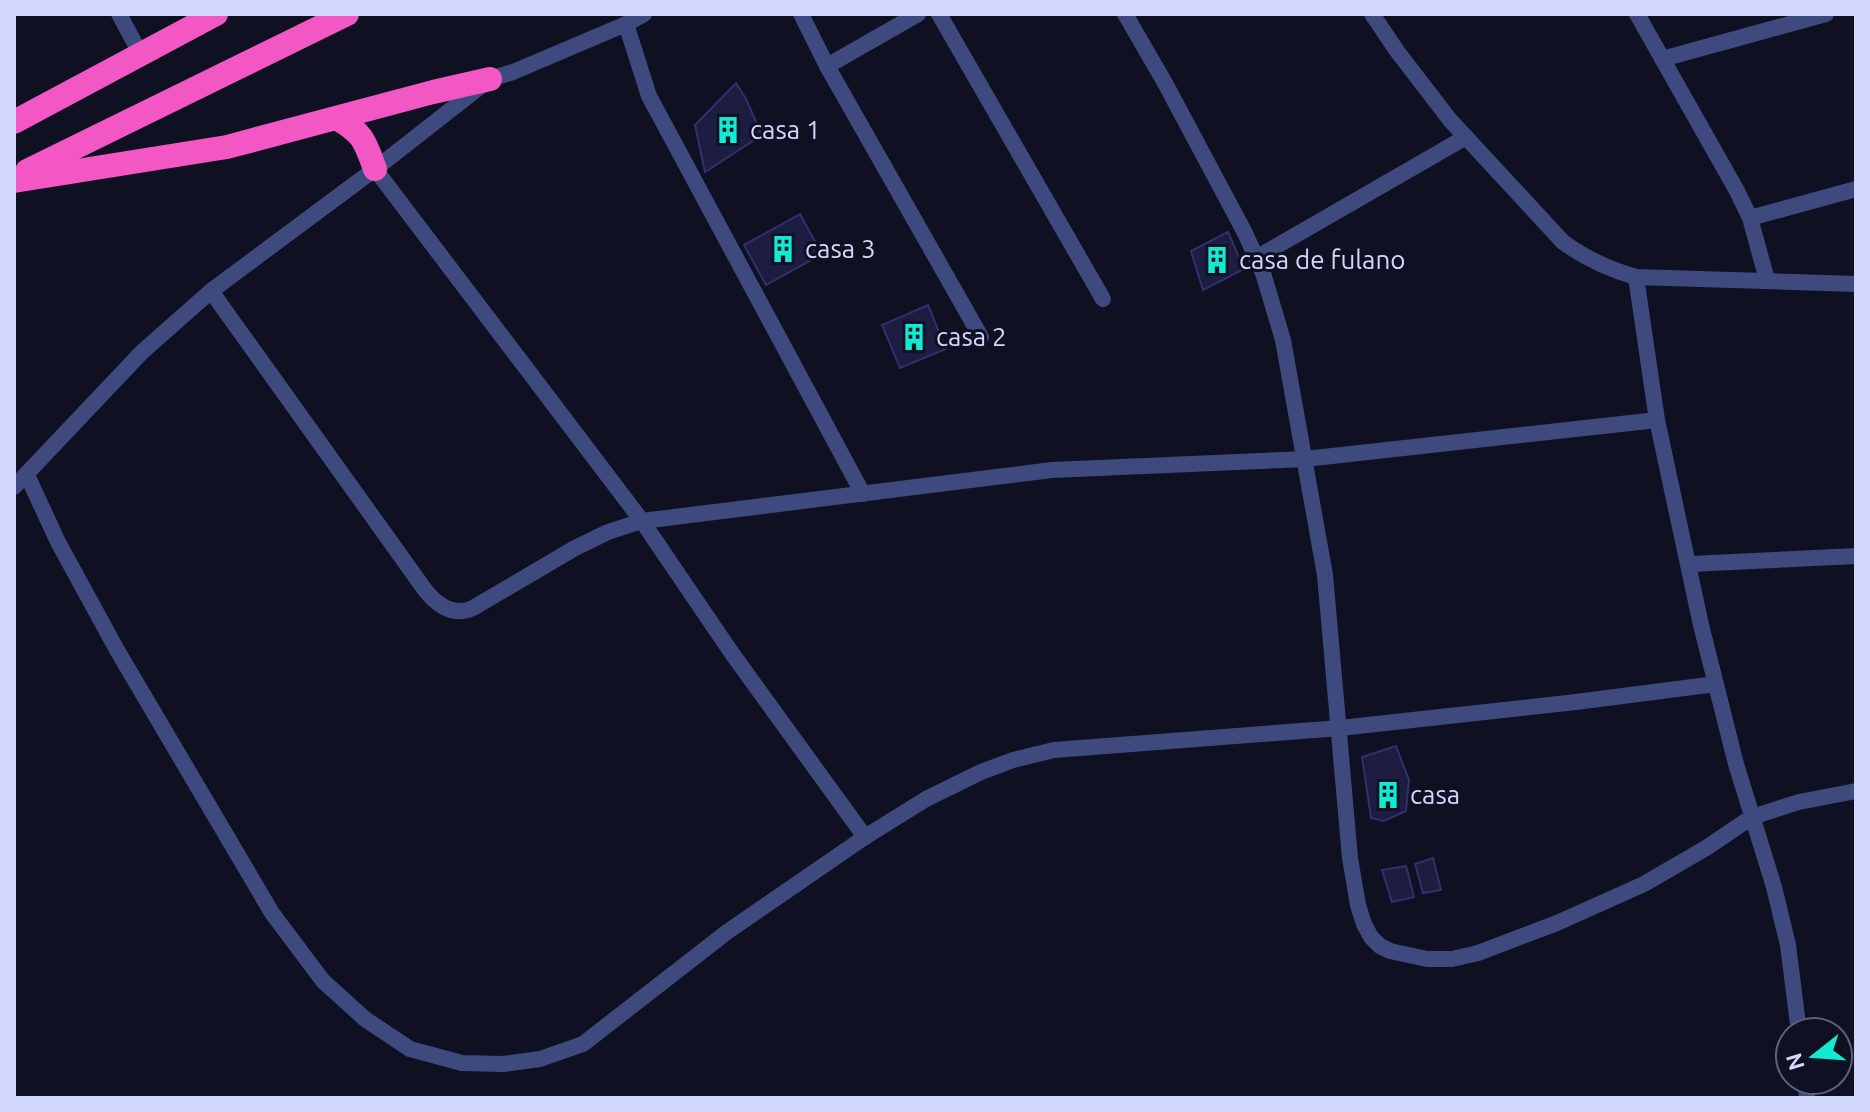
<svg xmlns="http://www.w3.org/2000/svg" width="1870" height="1112" font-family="Ubuntu,sans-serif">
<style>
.building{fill:#1d1d41;stroke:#30316c;stroke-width:2}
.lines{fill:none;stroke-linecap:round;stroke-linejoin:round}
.street{stroke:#3e497e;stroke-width:16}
.highway{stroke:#f357c3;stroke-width:24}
.labels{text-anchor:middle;stroke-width:6;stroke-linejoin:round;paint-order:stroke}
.poi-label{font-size:26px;fill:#d3d7fc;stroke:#0f1022;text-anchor:start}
</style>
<rect width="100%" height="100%" fill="#0f1022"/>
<g class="building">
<polygon points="736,83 746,99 762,135 705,172 695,125"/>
<polygon points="800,214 822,254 766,285 744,245"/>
<polygon points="1228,232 1244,269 1203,290 1191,251"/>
<polygon points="928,305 946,349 900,368 882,325"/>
<polygon points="1396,746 1409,780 1406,811 1384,821 1371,818 1362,757"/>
<polygon points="1433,858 1441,890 1423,893 1415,864"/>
<polygon points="1406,866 1414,897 1392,902 1382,870"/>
</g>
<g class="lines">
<g class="street">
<polyline points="119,14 140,53"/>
<polyline points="801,14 827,66 981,337"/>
<polyline points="939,14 1103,299"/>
<polyline points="1125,14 1165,83 1245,233 1263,273 1283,340 1325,575 1350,858 1358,905 1364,924 1371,937 1380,946 1390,951 1427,959 1452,959 1478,953 1557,923 1644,884 1706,848 1752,817 1799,802 1856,791"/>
<path d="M1372,14L1397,51L1450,120L1563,242C1586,259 1608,269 1636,277L1856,284"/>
<polyline points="1637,14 1737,191 1750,218 1767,280"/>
<polyline points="626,24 649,96 863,494"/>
<polyline points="1662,59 1826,14"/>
<polyline points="827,66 918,14"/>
<polyline points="375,169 642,521 731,652 865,837"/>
<polyline points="1750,218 1856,189"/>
<polyline points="1256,258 1466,137"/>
<polyline points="1636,277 1657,420 1701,625 1736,764 1774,887 1788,945 1799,1032"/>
<path d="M211,291L425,590C437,605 453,617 473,608L575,548L608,532L642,521L1052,470L1305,459L1657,420"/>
<polyline points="27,475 58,542 117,650 272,913 323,981 365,1019 410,1049 462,1063 503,1064 540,1059 583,1044 727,932 865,837 926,799 981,772 1013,760 1054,750 1340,728 1576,702 1716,684"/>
<polyline points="14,487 142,352 211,291 375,169 490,79 513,72 626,24 644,14"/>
<polyline points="1689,564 1856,556"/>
<polyline points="1805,1080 1807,1098"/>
</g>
<g class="highway">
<path d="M338,119C364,134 365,142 375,169"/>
<polyline points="14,122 216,14"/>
<polyline points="27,171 347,14"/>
<polyline points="14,181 227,147 433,92 490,79"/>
</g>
</g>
<defs>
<g id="building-bare" transform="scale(2.16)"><path d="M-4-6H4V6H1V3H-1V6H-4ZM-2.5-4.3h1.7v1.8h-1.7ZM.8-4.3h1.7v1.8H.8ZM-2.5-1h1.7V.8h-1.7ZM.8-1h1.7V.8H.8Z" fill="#10ebd2" stroke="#0f1022" stroke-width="2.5" paint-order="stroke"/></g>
</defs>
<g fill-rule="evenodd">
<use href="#building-bare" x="728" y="130"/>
<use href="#building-bare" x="783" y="249"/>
<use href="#building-bare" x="1217" y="260"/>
<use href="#building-bare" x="914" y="337"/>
<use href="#building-bare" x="1388" y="795"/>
</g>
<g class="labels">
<g class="poi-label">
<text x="750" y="139">casa 1</text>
<text x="805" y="258">casa 3</text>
<text x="1239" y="269">casa de fulano</text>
<text x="936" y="346">casa 2</text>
<text x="1410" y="804">casa</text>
</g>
</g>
<rect width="1870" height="1112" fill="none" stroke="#d3d7fc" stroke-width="32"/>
<g transform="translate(1814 1056) rotate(253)"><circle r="38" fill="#0f1022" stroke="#5d6079" stroke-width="2"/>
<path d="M0-6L14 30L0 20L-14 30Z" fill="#10ebd2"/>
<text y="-12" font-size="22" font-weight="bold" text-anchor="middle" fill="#d3d7fc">N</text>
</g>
</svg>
